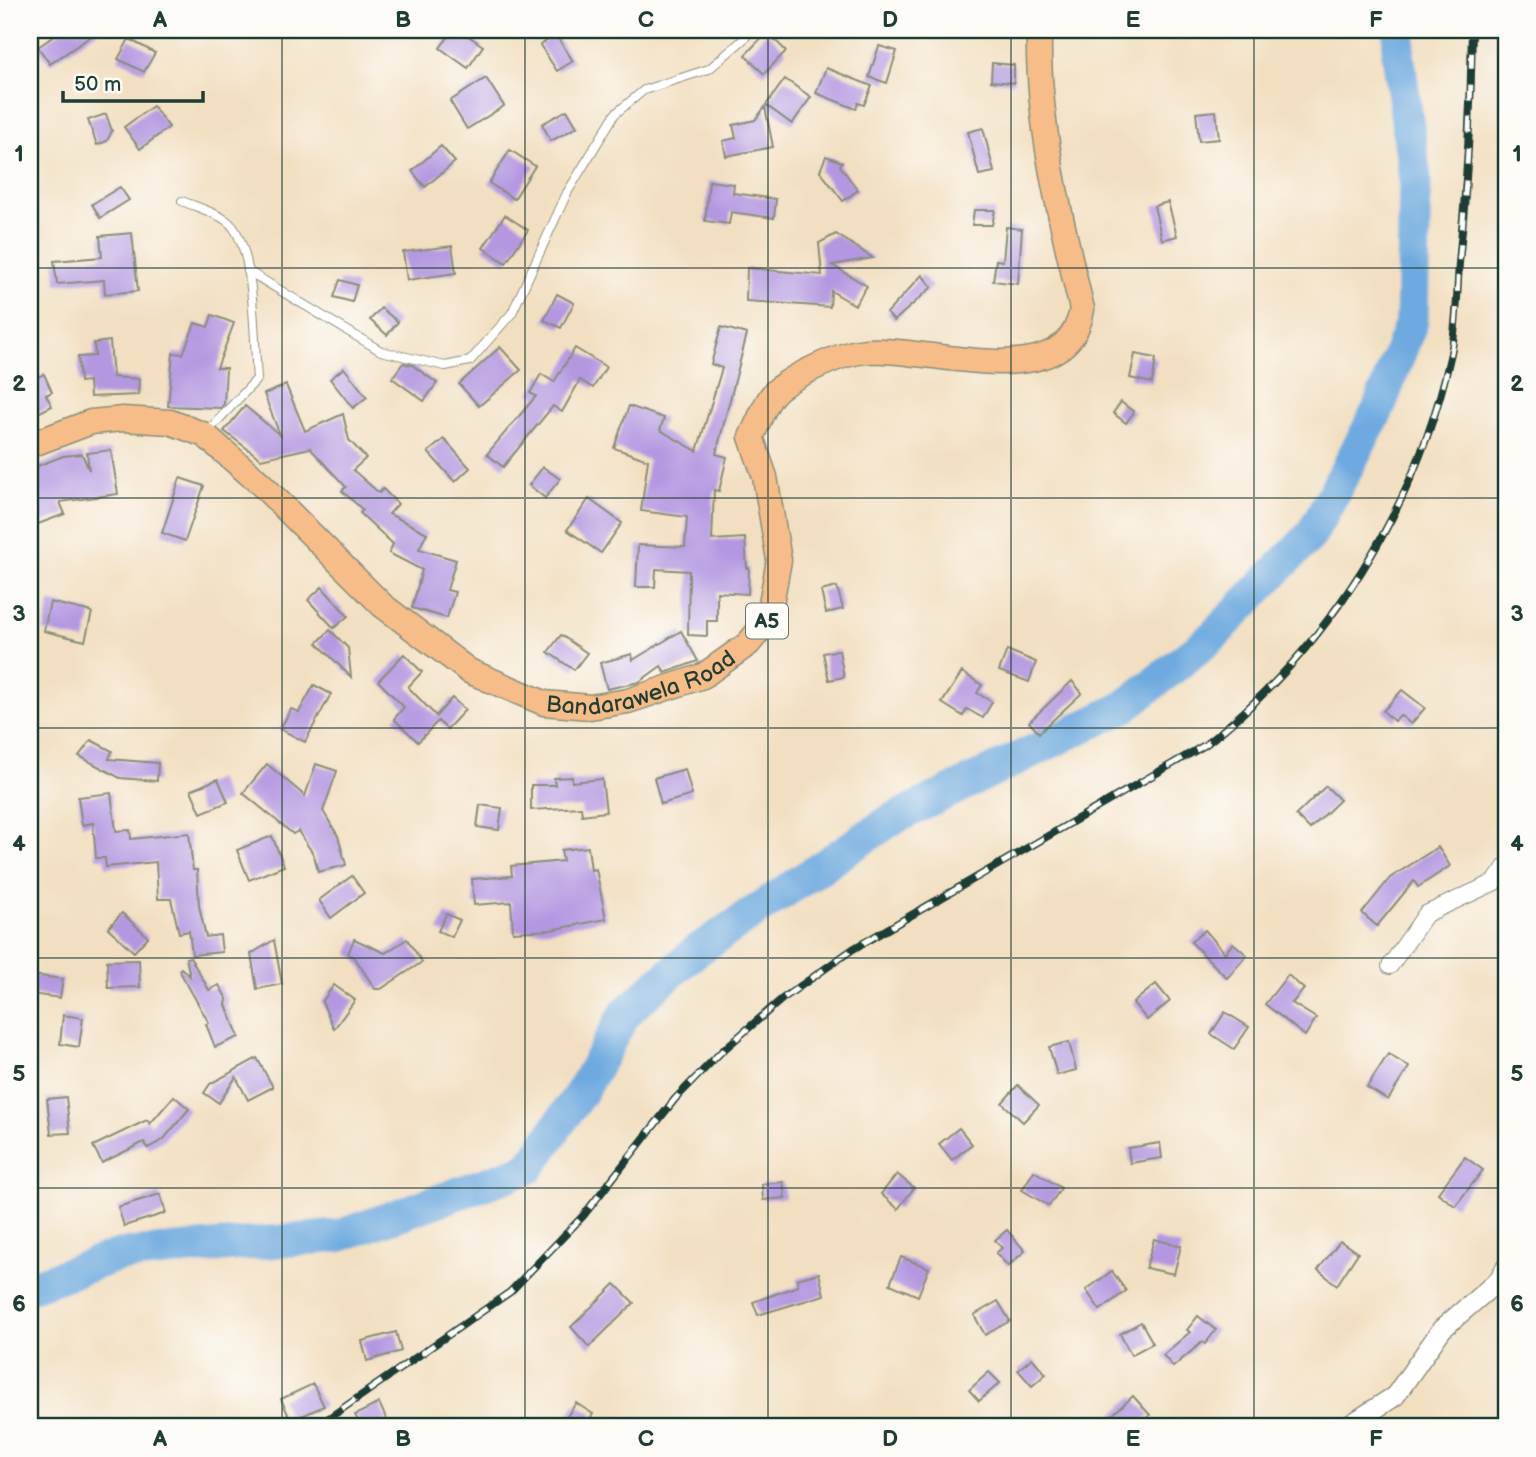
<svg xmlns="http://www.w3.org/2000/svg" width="1536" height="1457" font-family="'Balsamiq Sans',sans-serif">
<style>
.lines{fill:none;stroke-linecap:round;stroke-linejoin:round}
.river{stroke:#6eaadf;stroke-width:33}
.building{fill:#b398e1}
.service-casing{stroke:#888e7a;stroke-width:10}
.minor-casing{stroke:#888e7a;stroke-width:18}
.tertiary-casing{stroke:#888e7a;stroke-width:22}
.trunk-casing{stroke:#888e7a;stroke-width:27}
.service{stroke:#fff;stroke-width:8}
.minor{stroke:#fff;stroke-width:16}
.tertiary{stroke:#fff;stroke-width:19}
.trunk{stroke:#f7bd88;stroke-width:24}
.rail-casing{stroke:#1f3d34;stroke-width:8}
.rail{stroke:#fdfcf7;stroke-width:5;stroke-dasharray:16;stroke-linecap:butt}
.grid{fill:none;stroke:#1f3d34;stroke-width:2;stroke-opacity:0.55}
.labels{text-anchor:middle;stroke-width:7;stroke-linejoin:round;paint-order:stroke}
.shield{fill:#fdfcf7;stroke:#62766e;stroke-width:2}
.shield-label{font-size:21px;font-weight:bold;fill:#1f3d34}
.street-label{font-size:23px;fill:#1f3d34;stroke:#fdfcf7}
.neatline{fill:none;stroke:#1f3d34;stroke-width:2.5}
.grid-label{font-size:23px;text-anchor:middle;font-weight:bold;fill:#1f3d34}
</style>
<rect width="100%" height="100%" fill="#fdfcf7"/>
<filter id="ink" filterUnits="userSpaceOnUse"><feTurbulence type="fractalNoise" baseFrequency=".0143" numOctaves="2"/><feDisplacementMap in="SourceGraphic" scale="14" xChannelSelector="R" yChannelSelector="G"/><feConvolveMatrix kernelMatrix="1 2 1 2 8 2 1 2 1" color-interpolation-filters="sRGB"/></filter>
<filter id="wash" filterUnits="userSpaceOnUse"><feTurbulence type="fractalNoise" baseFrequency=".00686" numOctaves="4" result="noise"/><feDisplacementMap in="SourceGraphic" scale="28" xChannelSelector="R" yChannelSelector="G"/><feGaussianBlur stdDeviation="1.57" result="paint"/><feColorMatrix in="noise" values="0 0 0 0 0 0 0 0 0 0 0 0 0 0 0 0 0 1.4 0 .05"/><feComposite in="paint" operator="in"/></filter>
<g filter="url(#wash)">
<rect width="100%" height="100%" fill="#f2dfc1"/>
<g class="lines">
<polyline class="river" points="30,1287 119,1255 339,1236 529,1168 583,1089 626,1012 695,952 891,820 1124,707 1211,638 1311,535 1378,410 1412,321 1415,179 1398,53 1400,30"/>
</g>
<g id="blocks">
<g class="building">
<polygon points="63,30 100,30 50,64 38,47"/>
<polygon points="453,30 460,30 483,46 468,68 440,48"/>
<polygon points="767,32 786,51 764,74 745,55"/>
<polygon points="556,35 573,61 557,71 540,45"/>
<polygon points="129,39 155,53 144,72 118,59"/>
<polygon points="879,46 897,51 887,83 869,77"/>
<polygon points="992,63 1014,65 1014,83 991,81"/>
<polygon points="826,68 872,86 864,105 858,103 856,109 816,93"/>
<polygon points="486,78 504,106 467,129 450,101"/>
<polygon points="785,79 811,97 792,124 766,105"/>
<polygon points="153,106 169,127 140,149 124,127"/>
<polygon points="765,107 773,147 726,156 723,141 736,138 733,125 755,120"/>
<polygon points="567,110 577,127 551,141 542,124"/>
<polygon points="1216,111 1219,139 1199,141 1196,113"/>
<polygon points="106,114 112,131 107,141 97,145 88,120"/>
<polygon points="983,128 994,172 979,175 968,132"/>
<polygon points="441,146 455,162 425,187 412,171"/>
<polygon points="510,150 535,166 514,199 489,183"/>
<polygon points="826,156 842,162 840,166 858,190 843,201 820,171"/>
<polygon points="709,181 734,184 733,193 776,199 774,218 731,212 729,224 705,221"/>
<polygon points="120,187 129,200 100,218 92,204"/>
<polygon points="1168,202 1177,236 1162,240 1154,206"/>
<polygon points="974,210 995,210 992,225 972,225"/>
<polygon points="505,215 528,230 506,263 483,248"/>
<polygon points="1006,227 1022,229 1018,284 993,281 996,260 1003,261"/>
<polygon points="132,233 138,291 105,294 104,280 57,284 54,261 102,257 100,236"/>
<polygon points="836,234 873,258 832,265 867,286 855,305 831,291 830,307 746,301 747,268 822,275 819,243"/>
<polygon points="452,246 456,273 407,280 403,252"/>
<polygon points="922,275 932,287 894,321 887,313"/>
<polygon points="340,280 357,285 352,302 334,297"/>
<polygon points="557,294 574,303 561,328 544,320"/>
<polygon points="381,308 398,322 387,335 370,320"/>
<polygon points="212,315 234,323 217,368 226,368 224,404 221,408 168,406 173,353 183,354 195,323 208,327"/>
<polygon points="721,327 747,334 716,454 727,457 719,491 714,490 712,540 745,538 747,568 749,568 748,594 717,592 717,621 707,621 707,636 688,635 689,571 656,569 655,587 636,587 638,545 685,547 687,517 641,511 648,460 614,448 629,406 664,418 660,430 697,451 722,368 711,364"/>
<polygon points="110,341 113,377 139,379 138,395 90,397 89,381 80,382 78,357 95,356 94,343"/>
<polygon points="500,347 521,370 479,406 459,384"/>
<polygon points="575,348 606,367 593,388 580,380 562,412 553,406 503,467 487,454 536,396 530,393 541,374 554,382"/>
<polygon points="1135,354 1156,358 1152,383 1130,378"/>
<polygon points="30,361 38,377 44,374 52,392 46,395 52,406 30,417"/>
<polygon points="403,363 412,365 437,383 424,401 392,378"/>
<polygon points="344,368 367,397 353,408 330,379"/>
<polygon points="286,385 305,431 343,414 349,440 366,458 353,470 379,493 383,489 398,504 389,514 427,533 419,549 456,560 447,590 455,592 447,618 412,608 422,570 389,553 393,544 360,513 363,510 342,491 346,487 310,448 261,459 224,431 245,406 280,435 264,394"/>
<polygon points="1121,402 1134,412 1126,423 1113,413"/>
<polygon points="444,439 470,468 455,482 428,452"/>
<polygon points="111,450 118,494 60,502 65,514 30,527 30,469 63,456 82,454 89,470 87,453"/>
<polygon points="543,467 560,479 545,498 529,485"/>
<polygon points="180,478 204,486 185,541 162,533"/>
<polygon points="589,499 622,523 601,553 567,530"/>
<polygon points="322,587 348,616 334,628 308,600"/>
<polygon points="837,587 843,609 826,613 821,591"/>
<polygon points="50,602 92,612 85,641 44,631"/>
<polygon points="330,630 348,648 351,677 317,643"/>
<polygon points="681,631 698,661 665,673 661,666 639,682 607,689 600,663 632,654 633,660"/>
<polygon points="561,635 587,653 574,670 548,652"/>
<polygon points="839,650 844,677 829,680 823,653"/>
<polygon points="1007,650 1036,662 1029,682 999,671"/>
<polygon points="404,654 422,672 408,687 436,716 452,698 465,710 447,729 438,721 418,742 394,719 404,707 378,681"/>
<polygon points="962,672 982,685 977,693 992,702 983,718 967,709 963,716 942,703"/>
<polygon points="1072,681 1082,693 1039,733 1029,722"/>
<polygon points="314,685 331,694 305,742 280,729 291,709 299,712"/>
<polygon points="1402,690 1425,708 1411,724 1400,715 1394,721 1383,711"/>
<polygon points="91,740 112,751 109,759 158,763 157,781 120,778 79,756"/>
<polygon points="267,764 305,796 316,764 337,771 323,811 338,836 346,865 318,872 314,855 298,831 293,834 243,793"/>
<polygon points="685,769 692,795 661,804 654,778"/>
<polygon points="572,777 572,782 602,779 606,812 582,815 581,807 531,810 531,785 555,785 554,778"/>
<polygon points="218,779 228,802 201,813 191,790"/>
<polygon points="1326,786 1340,800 1310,829 1296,815"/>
<polygon points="111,793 116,831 130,830 131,839 189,833 193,870 197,870 199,906 206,937 220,935 222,952 192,955 189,931 179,933 171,899 158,899 156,862 106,867 105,858 96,858 93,823 82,825 78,797"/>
<polygon points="480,805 502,808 499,830 477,827"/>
<polygon points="272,836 284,866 249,880 237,850"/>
<polygon points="588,847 591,870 596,869 606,919 551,930 513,932 511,902 474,905 472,879 512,876 511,866 563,861 561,850"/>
<polygon points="1438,847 1450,866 1418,887 1414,881 1377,926 1362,913 1390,878"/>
<polygon points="352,876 364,893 331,918 319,900"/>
<polygon points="122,913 148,937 134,952 108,928"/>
<polygon points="446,914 460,920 452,937 438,931"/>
<polygon points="1205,930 1225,953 1233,943 1247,955 1227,978 1191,942"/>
<polygon points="354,939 385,953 407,939 422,962 381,989 375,989 355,958 348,954"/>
<polygon points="274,940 282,984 257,989 251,954"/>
<polygon points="190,957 209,990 219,985 227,999 226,1005 239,1037 215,1047 206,1024 209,1023 179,970 181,968 190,976 186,958"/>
<polygon points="139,960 140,987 108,988 107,961"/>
<polygon points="32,975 63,979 60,998 30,994"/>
<polygon points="1288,975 1304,989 1292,1003 1316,1018 1305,1036 1265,1004"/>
<polygon points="1156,984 1170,1001 1147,1020 1133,1003"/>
<polygon points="334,985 355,1000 334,1029 322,1002"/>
<polygon points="1225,1012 1249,1027 1234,1049 1211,1034"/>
<polygon points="63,1015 83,1018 79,1047 60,1044"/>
<polygon points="1069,1042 1076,1070 1057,1075 1049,1047"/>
<polygon points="1388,1054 1409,1067 1388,1100 1367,1087"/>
<polygon points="257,1058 273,1087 248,1100 236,1077 219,1103 204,1093 210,1084"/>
<polygon points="1018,1085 1039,1105 1023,1122 1002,1103"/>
<polygon points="174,1096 189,1109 163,1140 148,1148 144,1142 102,1163 93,1146 147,1120 150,1124"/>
<polygon points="66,1097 70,1133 51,1134 47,1099"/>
<polygon points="959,1128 972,1144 952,1160 939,1144"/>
<polygon points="1160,1143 1162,1158 1130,1163 1128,1148"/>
<polygon points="1465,1157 1483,1170 1455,1206 1438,1193"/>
<polygon points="1034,1171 1061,1188 1049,1206 1022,1190"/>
<polygon points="897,1174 914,1188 898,1209 881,1194"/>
<polygon points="783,1182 785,1198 763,1200 762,1184"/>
<polygon points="160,1194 166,1213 124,1226 118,1207"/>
<polygon points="1007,1230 1025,1251 1008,1266 996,1253 1002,1248 995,1240"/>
<polygon points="1154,1239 1181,1246 1174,1274 1146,1268"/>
<polygon points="1340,1241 1358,1253 1337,1285 1318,1270"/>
<polygon points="901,1257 929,1268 918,1296 890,1284"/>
<polygon points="1112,1271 1126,1291 1100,1310 1086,1290"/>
<polygon points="819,1273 824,1295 758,1315 753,1302 798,1286 797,1279"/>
<polygon points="615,1284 634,1303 589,1347 571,1327"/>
<polygon points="998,1301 1010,1321 985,1335 974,1315"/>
<polygon points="1198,1316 1216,1330 1205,1344 1202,1342 1173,1367 1163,1355 1190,1332 1187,1330"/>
<polygon points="1141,1322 1153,1343 1131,1355 1120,1334"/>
<polygon points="396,1332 401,1351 367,1361 362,1341"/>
<polygon points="1032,1358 1046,1374 1032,1386 1018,1370"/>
<polygon points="989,1372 1000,1383 979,1401 969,1390"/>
<polygon points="313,1384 324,1406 291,1421 281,1399"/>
<polygon points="1133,1396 1150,1415 1136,1427 1099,1427"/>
<polygon points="379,1403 387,1420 372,1427 361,1427 355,1415"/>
<polygon points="576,1403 593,1414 585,1427 560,1427"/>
</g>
</g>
</g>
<g filter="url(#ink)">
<use href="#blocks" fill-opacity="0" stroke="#888e7a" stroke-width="2"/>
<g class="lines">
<g class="service-casing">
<g id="service">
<path d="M182,201C196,207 215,212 227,221C256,242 254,344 257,379L206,433"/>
<polyline points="248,271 381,351 445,366 470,361 512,313 567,193 615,114 644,90 709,69 745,38 749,30"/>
</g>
</g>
<g class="minor-casing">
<polyline id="minor" points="1390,966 1426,914 1495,882 1506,866"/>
</g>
<g class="tertiary-casing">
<polyline id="tertiary" points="1347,1427 1395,1396 1442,1329 1499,1280 1506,1268"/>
</g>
<g class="trunk-casing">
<g id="trunk">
<path id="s1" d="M30,445L91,422L123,419L170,422L205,435L261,484L382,605L469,671L544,703L590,707L628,701L703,676L748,644L768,620L779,560L765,477L751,437C758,424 764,405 773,394C787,378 838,355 859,352C920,342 1067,402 1082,309C1060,217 1037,125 1039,30"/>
</g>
</g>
<use href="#service" class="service"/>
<use href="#minor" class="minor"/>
<use href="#tertiary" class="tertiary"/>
<use href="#trunk" class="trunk"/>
<g class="rail-casing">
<path id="rail" d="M316,1427L510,1292L583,1216L675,1099L721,1052L782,999L853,949L1205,745C1329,648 1417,508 1451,353C1457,324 1457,292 1459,263C1467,185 1471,108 1472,30"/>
</g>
<use href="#rail" class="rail"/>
</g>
</g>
<path class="grid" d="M282,30V1427M525,30V1427M768,30V1427M1011,30V1427M1254,30V1427M30,268H1506M30,498H1506M30,728H1506M30,958H1506M30,1188H1506"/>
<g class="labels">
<rect class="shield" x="746" y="603.5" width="42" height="35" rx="5"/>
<g class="shield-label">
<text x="767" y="628">A5</text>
</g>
<g class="street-label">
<text dy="8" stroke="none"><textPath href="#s1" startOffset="719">Bandarawela Road</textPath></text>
</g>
</g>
<rect width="1536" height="1457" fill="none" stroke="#fdfcf7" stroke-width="77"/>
<path d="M63 91v10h140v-10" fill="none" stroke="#1f3d34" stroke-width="3.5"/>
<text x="74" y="91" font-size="21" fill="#1f3d34" stroke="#fdfcf7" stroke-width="5" paint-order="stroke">50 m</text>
<rect x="38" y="38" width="1460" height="1380" class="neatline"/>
<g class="grid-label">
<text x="160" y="27">A</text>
<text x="403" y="27">B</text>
<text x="646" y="27">C</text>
<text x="890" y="27">D</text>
<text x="1133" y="27">E</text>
<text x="1376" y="27">F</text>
<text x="19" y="161">1</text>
<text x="1517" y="161">1</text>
<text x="19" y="391">2</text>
<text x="1517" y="391">2</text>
<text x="19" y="621">3</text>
<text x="1517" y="621">3</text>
<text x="19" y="851">4</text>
<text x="1517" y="851">4</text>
<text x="19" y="1081">5</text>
<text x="1517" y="1081">5</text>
<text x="19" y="1311">6</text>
<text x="1517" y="1311">6</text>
<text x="160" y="1446">A</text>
<text x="403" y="1446">B</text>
<text x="646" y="1446">C</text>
<text x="890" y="1446">D</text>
<text x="1133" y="1446">E</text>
<text x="1376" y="1446">F</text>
</g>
</svg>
